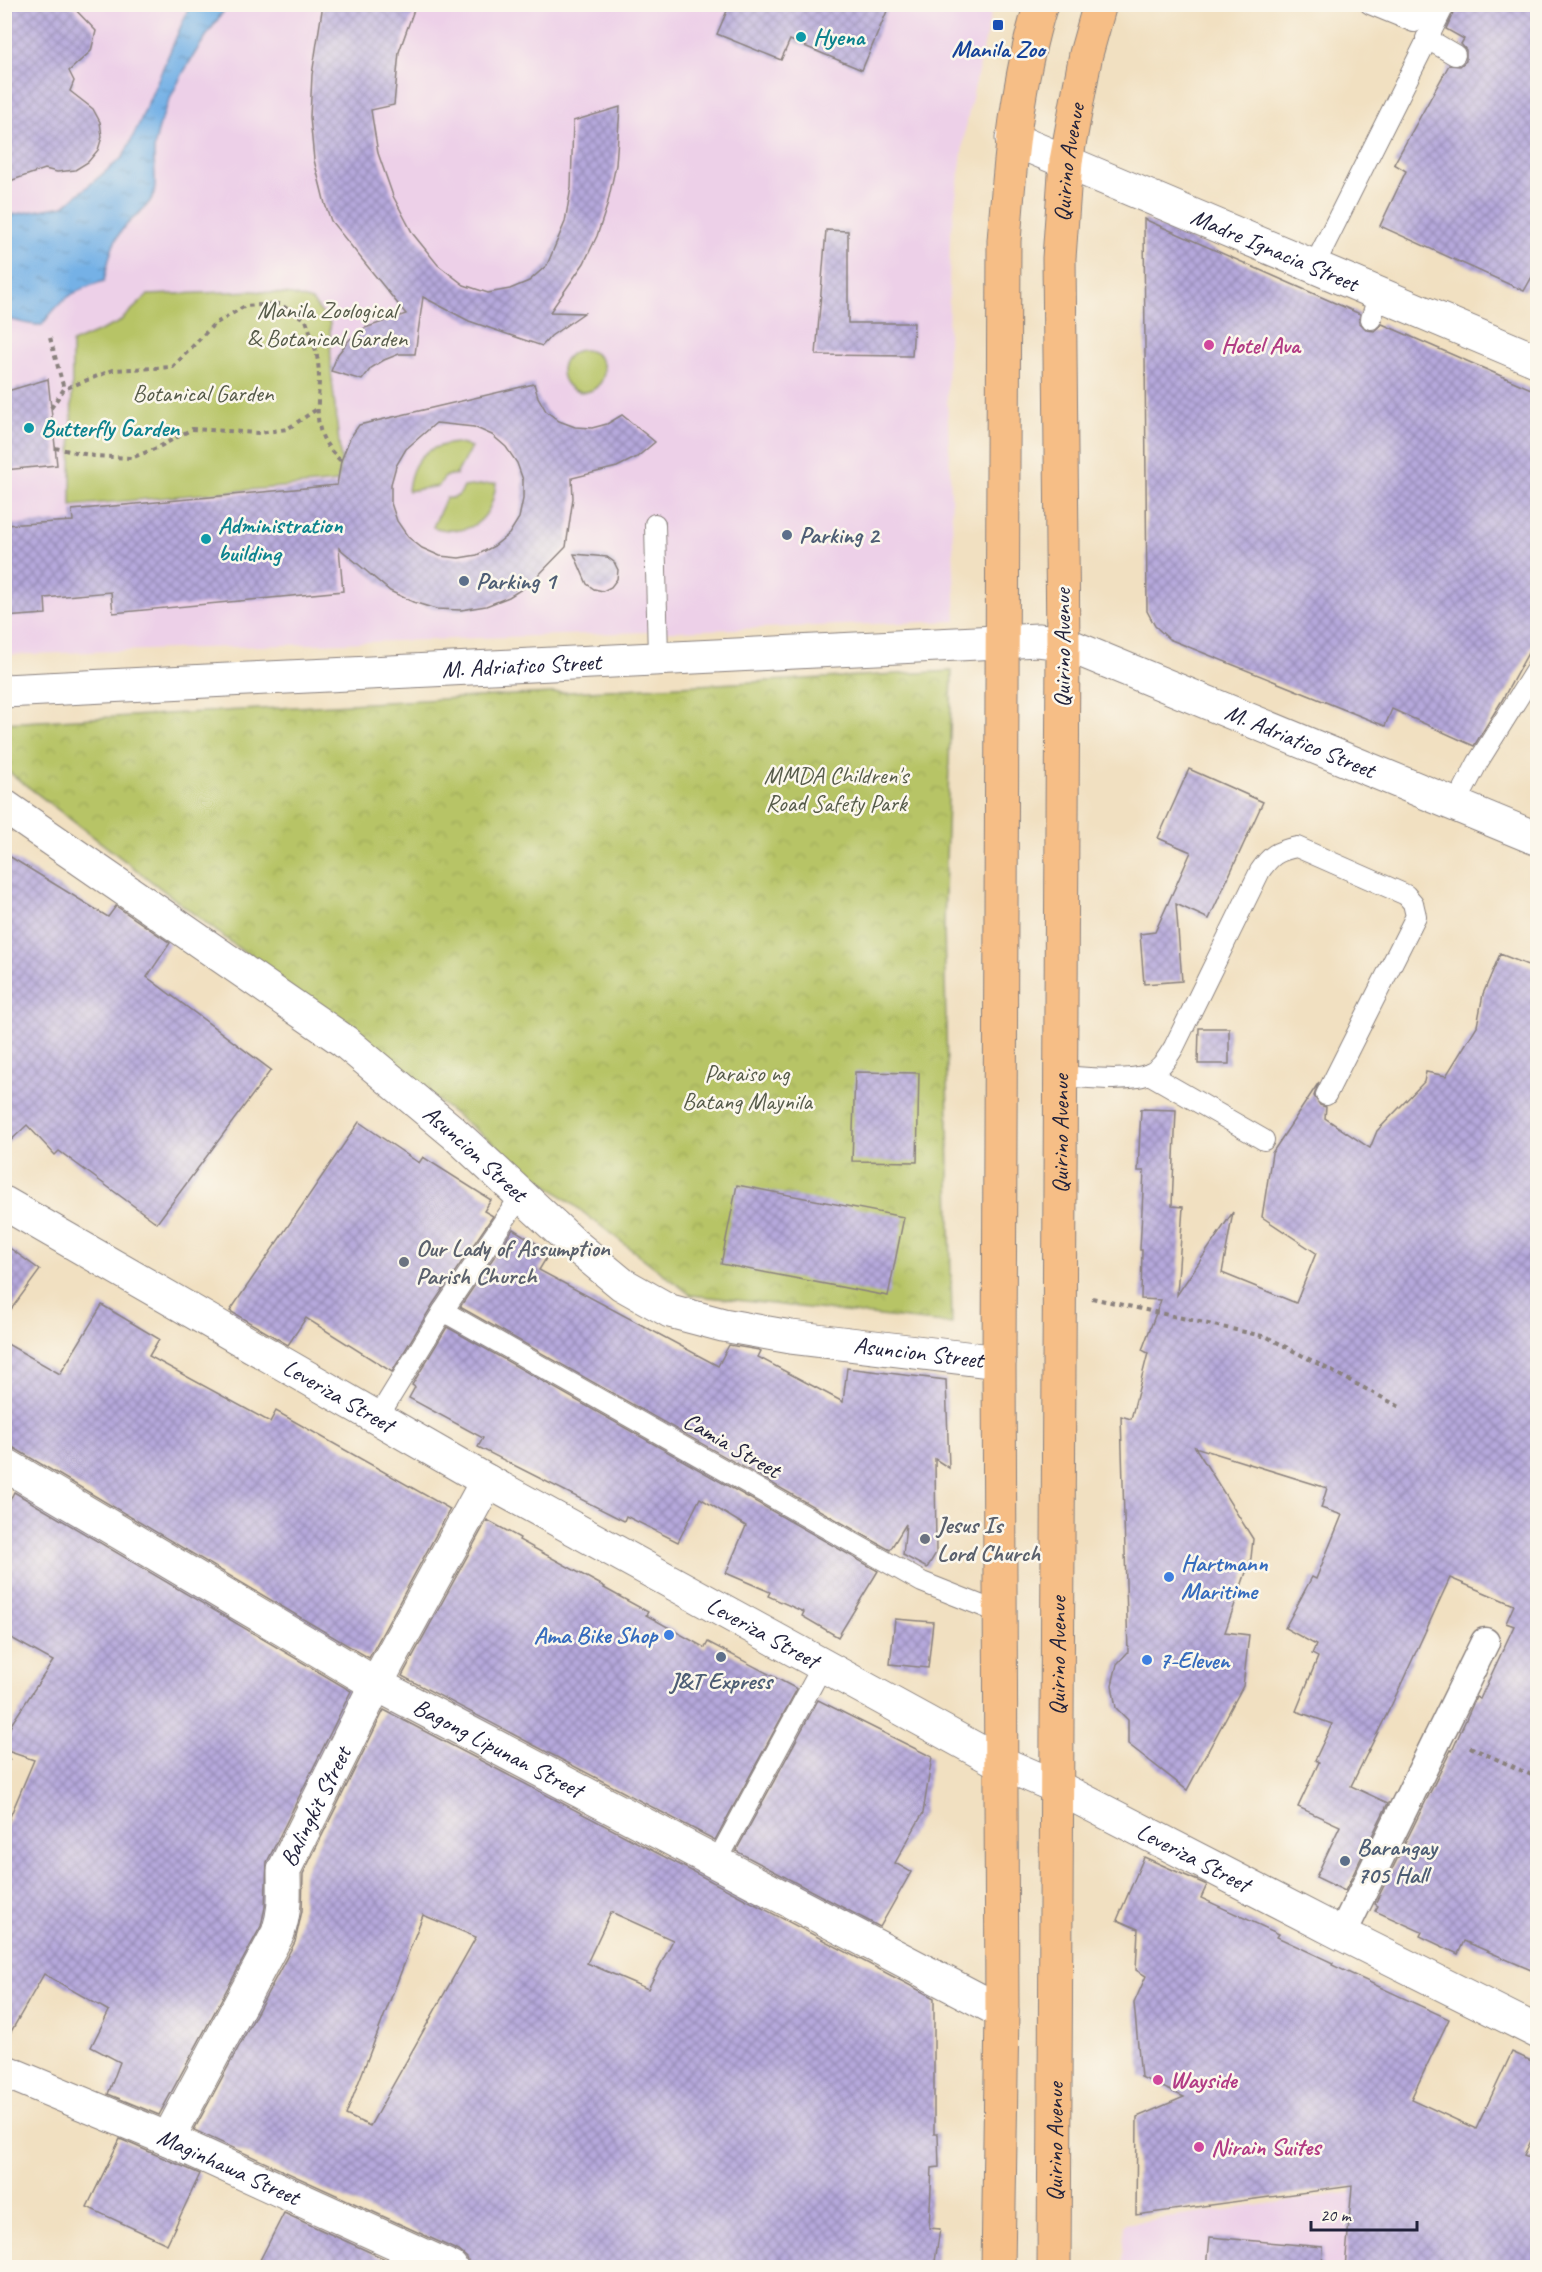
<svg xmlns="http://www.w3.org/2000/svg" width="1542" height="2272" font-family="Caveat,sans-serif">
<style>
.built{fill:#edd0e8}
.green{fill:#b7c466;stroke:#6c7350;stroke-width:1.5}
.park{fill:url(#park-crowns);stroke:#6c7350;stroke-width:1.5}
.water{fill:url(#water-ripples);stroke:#4b6a90;stroke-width:1.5}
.building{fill:url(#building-cross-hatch);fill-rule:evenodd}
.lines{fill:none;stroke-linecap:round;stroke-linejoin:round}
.service-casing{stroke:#8a817e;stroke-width:22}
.pedestrian-casing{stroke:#8a817e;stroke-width:31}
.minor-casing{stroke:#8a817e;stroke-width:35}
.tertiary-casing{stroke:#8a817e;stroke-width:35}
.primary-casing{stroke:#8a817e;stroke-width:35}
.path{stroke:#8a817e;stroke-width:4;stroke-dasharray:4.5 4.5;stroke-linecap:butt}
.service{stroke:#fff;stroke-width:20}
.pedestrian{stroke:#fff;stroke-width:28}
.minor{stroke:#fff;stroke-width:33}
.tertiary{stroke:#fff;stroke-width:33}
.primary{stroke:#f6be86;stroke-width:33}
.transit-dot{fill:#1a4fb4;stroke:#fbf7ec;stroke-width:2}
.culture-dot{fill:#0f9aa8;stroke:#fbf7ec;stroke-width:2}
.hotel-dot{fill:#d1479c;stroke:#fbf7ec;stroke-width:2}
.service-dot{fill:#5c6f8a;stroke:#fbf7ec;stroke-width:2}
.worship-dot{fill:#6b7280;stroke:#fbf7ec;stroke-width:2}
.shop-dot{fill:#3f7fe0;stroke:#fbf7ec;stroke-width:2}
.labels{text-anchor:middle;stroke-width:5;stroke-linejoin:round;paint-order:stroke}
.culture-label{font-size:24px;font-weight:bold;fill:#0d838f;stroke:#fbf7ec;text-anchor:start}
.transit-label{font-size:24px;font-weight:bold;fill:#164399;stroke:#fbf7ec}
.street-label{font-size:24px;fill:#22223b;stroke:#fbf7ec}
.park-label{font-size:24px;fill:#565b4a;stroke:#fbf7ec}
.hotel-label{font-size:24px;font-weight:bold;fill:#b23c85;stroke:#fbf7ec;text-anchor:start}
.service-label{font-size:24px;font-weight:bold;fill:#4e5e75;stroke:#fbf7ec;text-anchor:start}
.worship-label{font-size:24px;font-weight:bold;fill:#5b616d;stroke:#fbf7ec;text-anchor:start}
.shop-label{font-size:24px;font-weight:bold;fill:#366cbe;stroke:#fbf7ec;text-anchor:start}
</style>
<defs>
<pattern id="park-crowns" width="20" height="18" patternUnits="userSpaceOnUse" patternTransform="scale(1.5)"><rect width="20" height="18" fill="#b7c466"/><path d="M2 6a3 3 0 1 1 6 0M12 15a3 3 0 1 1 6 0" fill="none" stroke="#9da859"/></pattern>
<pattern id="water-ripples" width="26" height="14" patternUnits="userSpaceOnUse" patternTransform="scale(1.5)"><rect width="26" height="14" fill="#74b1e6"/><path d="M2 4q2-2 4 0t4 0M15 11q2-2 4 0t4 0" fill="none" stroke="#5f90bc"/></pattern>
<pattern id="building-cross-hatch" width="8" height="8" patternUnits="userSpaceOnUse" patternTransform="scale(1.5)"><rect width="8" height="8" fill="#b6a9dc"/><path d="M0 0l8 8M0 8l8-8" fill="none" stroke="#9489b4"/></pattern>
</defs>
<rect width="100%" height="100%" fill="#fbf7ec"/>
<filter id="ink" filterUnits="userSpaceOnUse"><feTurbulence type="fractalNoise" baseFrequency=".0167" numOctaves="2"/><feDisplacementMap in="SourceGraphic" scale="12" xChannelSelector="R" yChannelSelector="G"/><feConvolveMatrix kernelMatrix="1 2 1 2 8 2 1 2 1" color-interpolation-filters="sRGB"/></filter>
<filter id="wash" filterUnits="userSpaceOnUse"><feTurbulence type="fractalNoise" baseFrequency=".008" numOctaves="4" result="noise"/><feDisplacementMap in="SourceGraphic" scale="24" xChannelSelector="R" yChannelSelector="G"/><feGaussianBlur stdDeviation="1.35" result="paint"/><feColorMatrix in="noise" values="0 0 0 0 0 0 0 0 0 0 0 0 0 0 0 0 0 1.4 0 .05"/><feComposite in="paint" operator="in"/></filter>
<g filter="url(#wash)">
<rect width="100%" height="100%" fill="#f1e0c1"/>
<g class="built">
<polygon points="4,5 993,5 966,125 950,239 947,395 956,621 5,655"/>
<polygon points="1347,2193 1457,2193 1537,2267 1122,2268 1124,2224"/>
</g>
<g class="green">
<polygon points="254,291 292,295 312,301 330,323 331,371 341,461 338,482 71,506 72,343 118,323 148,295"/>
<circle cx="583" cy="371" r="21"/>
<path d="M456,443L471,447L456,475C447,474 443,477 439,486L408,491C411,460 425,446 456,443Z"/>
<path d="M496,483C492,521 470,538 433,527L446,498C456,499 460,496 464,487Z"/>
</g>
<polygon class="park" points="952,671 944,925 952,1324 691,1295 5,769 4,723"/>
<path class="water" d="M190,5H228C199,45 161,100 154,150C153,164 157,179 154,192C151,207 131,218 122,230C111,244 108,264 104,281C73,290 60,300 42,325C28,326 18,320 5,319V216L64,206L123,157L139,124Z"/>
<g id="blocks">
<g class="building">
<polygon points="4,4 70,4 96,31 91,51 69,71 74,81 70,91 93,109 100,122 102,137 98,150 88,162 75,170 57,172 45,169 4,183"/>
<polygon points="323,4 416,4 399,52 394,105 371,110 378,153 393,196 413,234 438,265 464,285 488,293 510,289 529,281 547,265 565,222 571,188 573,121 620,107 616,165 607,206 597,236 584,263 550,312 584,313 551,336 542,346 469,321 423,297 415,354 399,354 384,360 371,368 362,380 331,371 338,354 350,339 365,328 406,314 331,221 325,204 314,160 310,117 312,75"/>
<polygon points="730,4 890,4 862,70 790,40 781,60 717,34"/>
<polygon points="1457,4 1538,4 1538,266 1524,291 1380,226 1406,171 1394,164 1449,65 1460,66 1466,61 1466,50 1461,44 1464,39 1446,29"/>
<polygon points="1144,219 1360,314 1359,322 1367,330 1374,331 1382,324 1538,392 1538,635 1501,702 1474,746 1392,709 1385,726 1169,639 1155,626 1147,611"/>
<polygon points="826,230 848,231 848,323 914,323 912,356 816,355"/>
<polygon points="48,379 57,465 4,470 4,392"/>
<path d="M534,384L538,397L546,411L559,421L575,427L592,428L607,424L622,415L655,442L637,457L617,467L572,478L573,498L566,547L530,584L509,597L486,606L461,610L436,609L413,602L390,591L339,548L343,591L113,613L111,592L76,595L45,598L46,614L4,617V525L73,521L72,510L337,485L341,461L350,438L359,425ZM436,423L474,427L492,435L506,447L517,463L523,480V499L519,518L509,534L494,546L477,555L459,558L440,556L422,548L408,537L397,521L391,503V484L396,466L406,449Z"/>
<polygon points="574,554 607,557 614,562 618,570 617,579 611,587 603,591 594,589 587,584"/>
<polygon points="1189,769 1263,802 1209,919 1176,904 1182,981 1144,984 1140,934 1155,932 1191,852 1158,838"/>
<polygon points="4,853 108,917 116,906 170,943 147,977 271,1070 157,1223 59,1151 55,1155 27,1125 4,1147"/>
<polygon points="1500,954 1538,969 1538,1973 1464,1941 1458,1954 1420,1936 1422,1932 1375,1911 1378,1906 1375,1904 1451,1750 1452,1751 1476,1697 1480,1699 1514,1626 1506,1623 1514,1605 1450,1578 1392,1704 1351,1786 1388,1803 1345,1891 1316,1877 1340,1826 1298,1807 1319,1762 1315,1760 1332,1724 1296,1711 1318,1657 1312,1654 1316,1645 1285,1628 1312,1577 1316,1579 1342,1515 1321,1508 1327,1488 1195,1447 1253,1539 1251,1558 1225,1632 1249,1635 1243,1686 1187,1790 1128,1744 1128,1720 1116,1708 1112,1685 1117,1664 1128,1652 1121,1416 1131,1419 1148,1353 1142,1350 1161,1300 1141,1299 1142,1250 1140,1250 1144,1171 1138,1171 1141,1109 1176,1110 1172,1206 1183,1207 1177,1295 1233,1212 1222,1273 1296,1303 1316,1253 1262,1217 1272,1153 1319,1082 1314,1096 1320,1105 1326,1107 1325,1118 1370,1148 1377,1131 1424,1082 1426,1072 1446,1076 1477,1026 1483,994"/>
<polygon points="1199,1028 1229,1028 1229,1064 1198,1064"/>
<polygon points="855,1072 919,1073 917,1162 852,1161"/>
<polygon points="359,1122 419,1163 423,1157 491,1200 484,1211 493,1216 433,1304 392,1372 306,1318 288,1345 230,1311"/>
<polygon points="737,1185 904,1217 888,1296 721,1264"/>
<polygon points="513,1229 550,1252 539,1270 718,1366 729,1345 759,1350 761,1351 758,1357 843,1402 847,1368 946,1380 949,1468 935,1459 936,1553 927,1568 903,1555 906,1524 890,1550 460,1307"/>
<polygon points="4,1244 40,1270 4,1319"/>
<polygon points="102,1305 159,1339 149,1356 270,1422 276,1411 450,1509 369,1658 14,1448 4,1445 4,1342 60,1374"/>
<polygon points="447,1327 878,1571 838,1637 802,1616 804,1612 768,1596 770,1592 726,1573 746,1526 700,1498 678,1542 626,1516 624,1521 478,1447 483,1438 409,1398 415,1387 412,1385"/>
<polygon points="14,1492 351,1691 267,1862 265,1907 261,1926 159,2115 108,2094 120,2062 91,2047 109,2011 44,1974 4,2044 4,1831 34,1760 4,1750 4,1744 12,1723 53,1661 4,1634 4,1512"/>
<polygon points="487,1520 520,1538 519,1540 605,1587 604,1588 648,1612 646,1615 705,1648 708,1642 797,1689 715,1840 402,1676"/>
<polygon points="895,1619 933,1622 928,1668 890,1664"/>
<polygon points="818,1700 932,1757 923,1813 895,1863 911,1872 880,1927 736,1851"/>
<path d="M384,1710L934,1998V2134H938L939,2167L932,2168L929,2228L940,2229L934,2268H470L467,2258L459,2251L194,2130L295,1942L302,1911L303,1874ZM611,1912L673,1940L648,1989L587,1963ZM423,1915L476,1937L370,2126L346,2115Z"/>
<polygon points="1144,1857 1207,1885 1201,1898 1279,1934 1277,1937 1333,1963 1332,1965 1449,2019 1411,2099 1476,2129 1512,2052 1538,2064 1538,2127 1524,2155 1538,2161 1538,2268 1345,2268 1352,2186 1136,2215 1137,2117 1184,2097 1141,2077 1134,2003 1146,1976 1136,1970 1138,1929 1117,1920"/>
<polygon points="120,2139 200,2174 167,2244 87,2207"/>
<polygon points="284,2213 385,2259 383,2268 256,2268"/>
<polygon points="1210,2237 1323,2247 1322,2268 1207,2268"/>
</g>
</g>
</g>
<g filter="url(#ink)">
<use href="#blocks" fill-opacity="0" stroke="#8a817e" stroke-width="1.5"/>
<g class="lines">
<g class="service-casing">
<g id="service">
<polyline points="1370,4 1414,22 1423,18 1430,4"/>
<polyline points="1426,38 1455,55"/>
<polyline points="1314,266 1445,4"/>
<polyline points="1371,319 1379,294"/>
<polyline points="655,524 658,659"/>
<polyline points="1456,804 1478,762 1538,666"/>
<polyline points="1149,1074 1264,1140"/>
<path d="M1060,1076C1085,1077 1126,1083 1149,1074C1161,1069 1168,1057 1174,1047L1260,871C1271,855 1277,851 1297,847L1406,895L1413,903L1416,916L1326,1095"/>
<polyline points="443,1311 922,1582 1000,1613"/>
<polyline points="378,1417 443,1311 522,1194"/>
<polyline points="723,1850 823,1665"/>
</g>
</g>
<g class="pedestrian-casing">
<g id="pedestrian">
<polyline points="1342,1934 1485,1642"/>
<polyline points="399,2268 409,2249"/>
</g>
</g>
<g class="minor-casing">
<g id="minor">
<path id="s1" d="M1012,139L1538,361"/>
<path id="s2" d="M4,1203L487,1481L999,1762L1057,1787L1342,1934L1538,2032"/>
<path id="s3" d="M4,1464L376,1684L1002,2012"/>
<path id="s4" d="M4,2071L168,2139L451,2268"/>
<path id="s5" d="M168,2139L278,1933C286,1909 284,1894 284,1870L376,1684L487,1481"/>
</g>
</g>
<g class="tertiary-casing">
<g id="tertiary">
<path id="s6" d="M4,691L1038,640L1063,643L1538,839"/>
<path id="s7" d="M4,806L344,1041L453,1132L576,1246L622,1284L670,1311L723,1325L791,1337L999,1362"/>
</g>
</g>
<g class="primary-casing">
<g id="primary">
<path d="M998,2268L1002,2012L999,1362L1004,241C1010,161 1017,81 1041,4"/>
<path id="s8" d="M1054,2268L1063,643L1059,258L1066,161L1086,54L1100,4"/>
</g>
</g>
<g class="path">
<polyline points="50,338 64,389"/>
<path d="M51,408L64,389L113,370L173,367L213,325L245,306L279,304L306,320C310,332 315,344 317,356C325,399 303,427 341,461"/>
<polyline points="55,448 94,456 131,458 157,448 192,429 260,433 287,429 317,409"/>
<polyline points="1092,1298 1267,1337 1402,1408"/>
<polyline points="1470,1747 1538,1778"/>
<polyline points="4,1768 9,1759"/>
</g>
<use href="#service" class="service"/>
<use href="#pedestrian" class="pedestrian"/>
<use href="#minor" class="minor"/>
<use href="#tertiary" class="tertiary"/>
<use href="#primary" class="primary"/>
</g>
</g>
<rect class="transit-dot" x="992" y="19" width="12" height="12" rx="3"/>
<g class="culture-dot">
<circle cx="801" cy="37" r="6"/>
<circle cx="29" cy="428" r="6"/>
<circle cx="206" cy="539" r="6"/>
</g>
<g class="hotel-dot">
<circle cx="1209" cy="345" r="6"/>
<circle cx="1158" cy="2080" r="6"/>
<circle cx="1199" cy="2147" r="6"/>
</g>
<g class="service-dot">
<circle cx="787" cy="535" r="6"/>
<circle cx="464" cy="581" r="6"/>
<circle cx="721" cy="1657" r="6"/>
<circle cx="1345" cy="1861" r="6"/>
</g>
<g class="worship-dot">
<circle cx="404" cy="1262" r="6"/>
<circle cx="925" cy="1539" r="6"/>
</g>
<g class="shop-dot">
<circle cx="1169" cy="1577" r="6"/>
<circle cx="669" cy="1635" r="6"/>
<circle cx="1147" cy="1660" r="6"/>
</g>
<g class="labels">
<g class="culture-label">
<text x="813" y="45">Hyena</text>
<text x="41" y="436">Butterfly Garden</text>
<text x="218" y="533">Administration<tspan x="218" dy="28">building</tspan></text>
</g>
<g class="transit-label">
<text x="998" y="57">Manila Zoo</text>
</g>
<g class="street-label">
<text dy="8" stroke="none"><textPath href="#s8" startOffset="2106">Quirino Avenue</textPath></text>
<text dy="8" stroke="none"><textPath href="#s1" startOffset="285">Madre Ignacia Street</textPath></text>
<text transform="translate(1062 648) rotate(-90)" y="8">Quirino Avenue</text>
<text dy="8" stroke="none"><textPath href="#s6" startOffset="518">M. Adriatico Street</textPath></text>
<text dy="8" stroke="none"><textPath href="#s6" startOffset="1317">M. Adriatico Street</textPath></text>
<text dy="8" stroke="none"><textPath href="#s8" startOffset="1134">Quirino Avenue</textPath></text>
<text dy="8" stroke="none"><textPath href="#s7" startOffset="586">Asuncion Street</textPath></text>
<text dy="8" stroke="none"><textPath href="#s7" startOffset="1090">Asuncion Street</textPath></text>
<text dy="8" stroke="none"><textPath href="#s2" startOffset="386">Leveriza Street</textPath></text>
<text transform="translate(732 1445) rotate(30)" y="8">Camia Street</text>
<text dy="8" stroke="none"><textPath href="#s2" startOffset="872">Leveriza Street</textPath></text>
<text dy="8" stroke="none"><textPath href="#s8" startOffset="612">Quirino Avenue</textPath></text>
<text dy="8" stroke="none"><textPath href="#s3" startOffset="570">Bagong Lipunan Street</textPath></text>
<text dy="8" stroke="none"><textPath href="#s5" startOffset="368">Balingkit Street</textPath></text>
<text dy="8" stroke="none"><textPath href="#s2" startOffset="1358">Leveriza Street</textPath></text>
<text dy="8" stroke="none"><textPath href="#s8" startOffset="126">Quirino Avenue</textPath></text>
<text dy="8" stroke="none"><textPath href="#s4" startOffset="244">Maginhawa Street</textPath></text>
</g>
<g class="park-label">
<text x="327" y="318">Manila Zoological<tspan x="327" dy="28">&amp; Botanical Garden</tspan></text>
<text x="203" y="401">Botanical Garden</text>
<text x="836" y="783">MMDA Children's<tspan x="836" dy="28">Road Safety Park</tspan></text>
<text x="747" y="1081">Paraiso ng<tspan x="747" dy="28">Batang Maynila</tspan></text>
</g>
<g class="hotel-label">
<text x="1221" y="353">Hotel Ava</text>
<text x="1170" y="2088">Wayside</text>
<text x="1211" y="2155">Nirain Suites</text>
</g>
<g class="service-label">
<text x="799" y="543">Parking 2</text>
<text x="476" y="589">Parking 1</text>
<text x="721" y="1689" text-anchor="middle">J&amp;T Express</text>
<text x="1357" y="1855">Barangay<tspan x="1357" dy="28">705 Hall</tspan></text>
</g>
<g class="worship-label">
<text x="416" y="1256">Our Lady of Assumption<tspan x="416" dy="28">Parish Church</tspan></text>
<text x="937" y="1533">Jesus Is<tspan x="937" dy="28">Lord Church</tspan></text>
</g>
<g class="shop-label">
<text x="1181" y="1571">Hartmann<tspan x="1181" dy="28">Maritime</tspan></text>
<text x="657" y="1643" text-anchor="end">Ama Bike Shop</text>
<text x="1159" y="1668">7-Eleven</text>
</g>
</g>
<rect width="1542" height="2272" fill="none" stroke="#fbf7ec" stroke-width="24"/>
<path d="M1311 2221v9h106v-9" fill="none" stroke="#22223b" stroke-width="3"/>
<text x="1320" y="2221" font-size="18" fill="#22223b" stroke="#fbf7ec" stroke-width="4.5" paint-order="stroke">20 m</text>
</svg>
